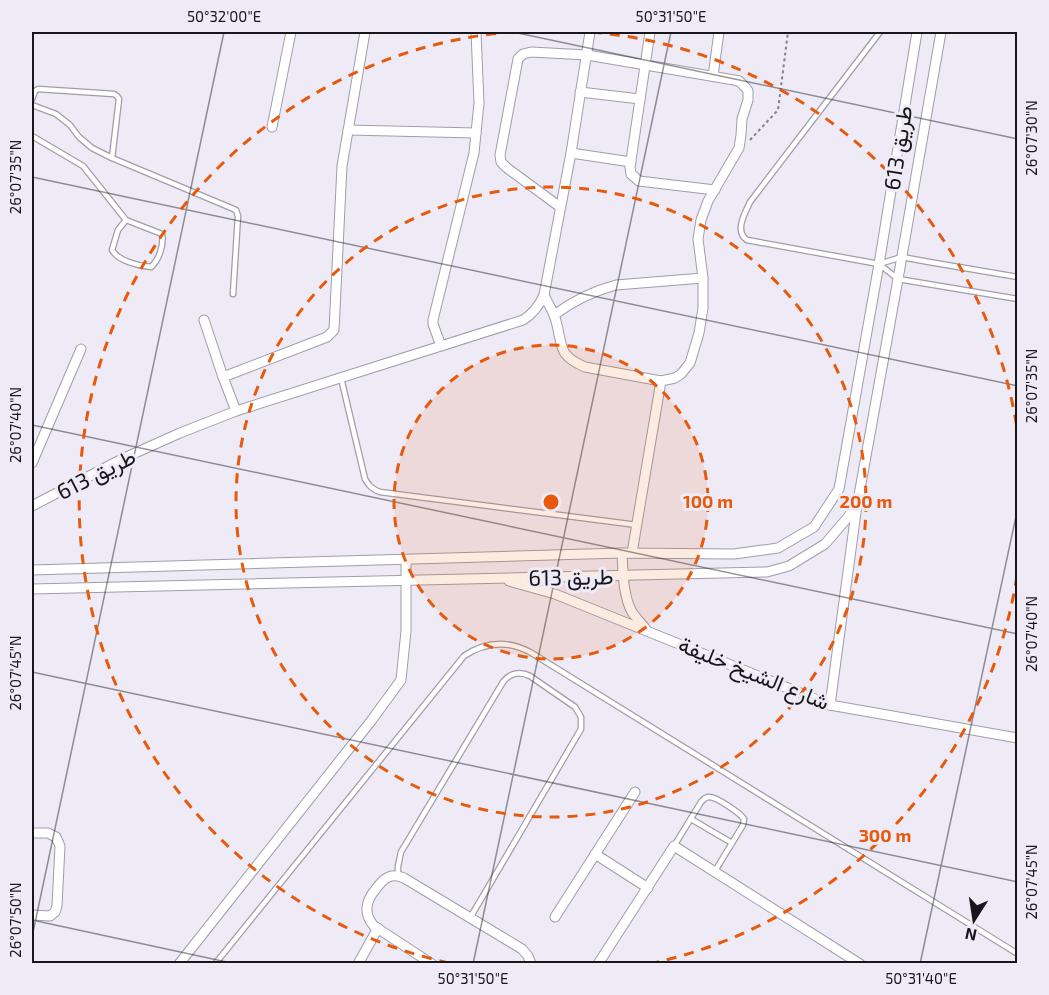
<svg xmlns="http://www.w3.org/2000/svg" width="1049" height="995" font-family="'Exo 2',Vazirmatn,sans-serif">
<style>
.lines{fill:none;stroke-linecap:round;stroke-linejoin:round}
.service-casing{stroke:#a09da9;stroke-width:7}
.minor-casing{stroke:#a09da9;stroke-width:11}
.path{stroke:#828089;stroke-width:2;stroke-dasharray:3 3;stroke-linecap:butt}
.service{stroke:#fff;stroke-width:4.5}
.minor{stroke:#fff;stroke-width:9}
.ticks{fill:none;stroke:#17161b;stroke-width:1.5;stroke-opacity:0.45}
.ring{fill:none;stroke:#e8590c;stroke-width:3;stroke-dasharray:10 8}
.labels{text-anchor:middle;stroke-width:6;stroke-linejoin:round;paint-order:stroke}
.street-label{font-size:22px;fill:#17161b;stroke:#eeebf7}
.centre{fill:#e8590c;stroke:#eeebf7;stroke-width:3}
.ring-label{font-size:18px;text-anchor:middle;font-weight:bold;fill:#e8590c;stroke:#eeebf7;stroke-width:6;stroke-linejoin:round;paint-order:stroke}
.neatline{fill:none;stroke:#17161b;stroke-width:2}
.ticks-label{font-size:15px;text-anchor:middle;fill:#17161b}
</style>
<rect width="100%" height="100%" fill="#eeebf7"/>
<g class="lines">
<g class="service-casing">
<g id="service">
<path d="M880,32L750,202C745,213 734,231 747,240L879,264L902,257L929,262L1018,277"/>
<polyline points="32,99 35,91 38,89 114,94 117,96 119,99 112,158"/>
<polyline points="32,105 56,114 70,125 79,137 92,148 112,158 236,210 238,216 233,294"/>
<path d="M32,136L83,166L126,220L162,234C164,245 159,260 151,267C139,266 118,261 112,250L118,230L126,220"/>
<polyline points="879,264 898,279 1018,299"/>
<path d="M341,378L365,479C369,486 372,489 380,492L637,525"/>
<polyline points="691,819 732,843"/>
<path d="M674,846L701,802C704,799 705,797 709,797C717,797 740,813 744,819L743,825L715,871"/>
<path d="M398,876V866L401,852L503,682C510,673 520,671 530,676L575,707L581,717V729L470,918"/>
<path d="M215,964L464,656C485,642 507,640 530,652L1018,954"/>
</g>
</g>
<g class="minor-casing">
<g id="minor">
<polyline points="650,32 630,167 631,174 639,181 715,190"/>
<polyline points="713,76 719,32"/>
<polyline points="580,92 640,99"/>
<polyline points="272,127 291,32"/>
<polyline points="348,130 476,133"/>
<polyline points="571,153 631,162"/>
<path d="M544,295C548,304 554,312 556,321C563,346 557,355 585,367L661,381L675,378L681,374L690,363L699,333L703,308V278L698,239L701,220L708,201L739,148L741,135L742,119L748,100V91L746,88L739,81L734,80L587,55L531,52L523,54L518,59L500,155L501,162L507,168L560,207"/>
<path d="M554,315C573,301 593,291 616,285L703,278"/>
<polyline points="204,320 223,377 236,411"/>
<polyline points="441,346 433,324 433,320 474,153 479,103 476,32"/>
<polyline points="223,377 327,337 334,330 342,166 365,32"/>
<polyline points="32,463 81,349"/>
<path d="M32,506L124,458L180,433L236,411L523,320C533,314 539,306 544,295L571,153L590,32"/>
<path d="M622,553C623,572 623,596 632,612C636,618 641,623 645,628"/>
<polyline points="632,553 661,381"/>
<polyline points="32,570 622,553 734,554 778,548 814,527 839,489 879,264 917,32"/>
<polyline points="509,581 555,594 830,705 1018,738"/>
<polyline points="32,589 767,572 789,566 825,544 849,516 859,495 898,279 941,32"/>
<polyline points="830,705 857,505"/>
<polyline points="32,833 48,833 56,837 60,846 57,906 55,912 50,916 32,915"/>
<polyline points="595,854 648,888"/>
<polyline points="555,917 635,792"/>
<polyline points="179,964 371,721 401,680 406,631 406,560"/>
<polyline points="358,964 378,928"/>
<path d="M432,964L374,926C363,914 366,901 375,890C383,879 390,872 404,878L522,949L528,956L531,964"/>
<polyline points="598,964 674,846 860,964"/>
</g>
</g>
<polyline class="path" points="750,140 778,110 788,32"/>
<use href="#service" class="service"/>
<use href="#minor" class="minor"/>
</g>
<path class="ticks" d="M513,32L1018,139M32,177L1018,386M32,425L1018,634M32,672L1018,882M32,920L236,964M32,937L224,32M473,964L671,32M920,964L1018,507"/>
<circle cx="551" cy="502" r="157" fill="#e8590c" fill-opacity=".12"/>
<g class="ring">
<circle cx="551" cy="502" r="157"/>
<circle cx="551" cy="502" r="315"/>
<path d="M1017 576A472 472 0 0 1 653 963M449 963A472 472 0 0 1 510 32M592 32A472 472 0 0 1 1017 428"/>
</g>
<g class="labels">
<g class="street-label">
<text transform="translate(898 148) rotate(-81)" y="8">طريق 613</text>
<text transform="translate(96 474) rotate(-27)" y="8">طريق 613</text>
<text transform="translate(571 577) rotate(-1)" y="8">طريق 613</text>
<text transform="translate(754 673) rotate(22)" y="8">شارع الشيخ خليفة</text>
</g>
</g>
<circle cx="551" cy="502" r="9" class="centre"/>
<g class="ring-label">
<text x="708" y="508">100 m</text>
<text x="866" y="508">200 m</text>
<text x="885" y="842">300 m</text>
</g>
<rect width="1049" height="995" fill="none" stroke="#eeebf7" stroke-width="66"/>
<g transform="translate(974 920) rotate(192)" stroke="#eeebf7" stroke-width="4.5" paint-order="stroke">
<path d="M0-4.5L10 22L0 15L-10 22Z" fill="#17161b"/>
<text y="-9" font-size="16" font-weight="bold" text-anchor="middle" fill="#17161b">N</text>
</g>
<rect x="33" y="33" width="983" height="929" class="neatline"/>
<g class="ticks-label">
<text x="224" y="22">50°32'00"E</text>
<text x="671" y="22">50°31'50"E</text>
<text transform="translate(1032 138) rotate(-90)" y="5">26°07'30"N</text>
<text transform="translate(16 177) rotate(-90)" y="5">26°07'35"N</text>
<text transform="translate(1032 386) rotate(-90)" y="5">26°07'35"N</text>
<text transform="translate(16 425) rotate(-90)" y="5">26°07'40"N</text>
<text transform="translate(1032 634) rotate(-90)" y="5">26°07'40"N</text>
<text transform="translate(16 673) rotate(-90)" y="5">26°07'45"N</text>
<text transform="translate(1032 882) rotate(-90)" y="5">26°07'45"N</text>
<text transform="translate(16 920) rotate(-90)" y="5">26°07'50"N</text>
<text x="473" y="984">50°31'50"E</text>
<text x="921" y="984">50°31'40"E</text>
</g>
</svg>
